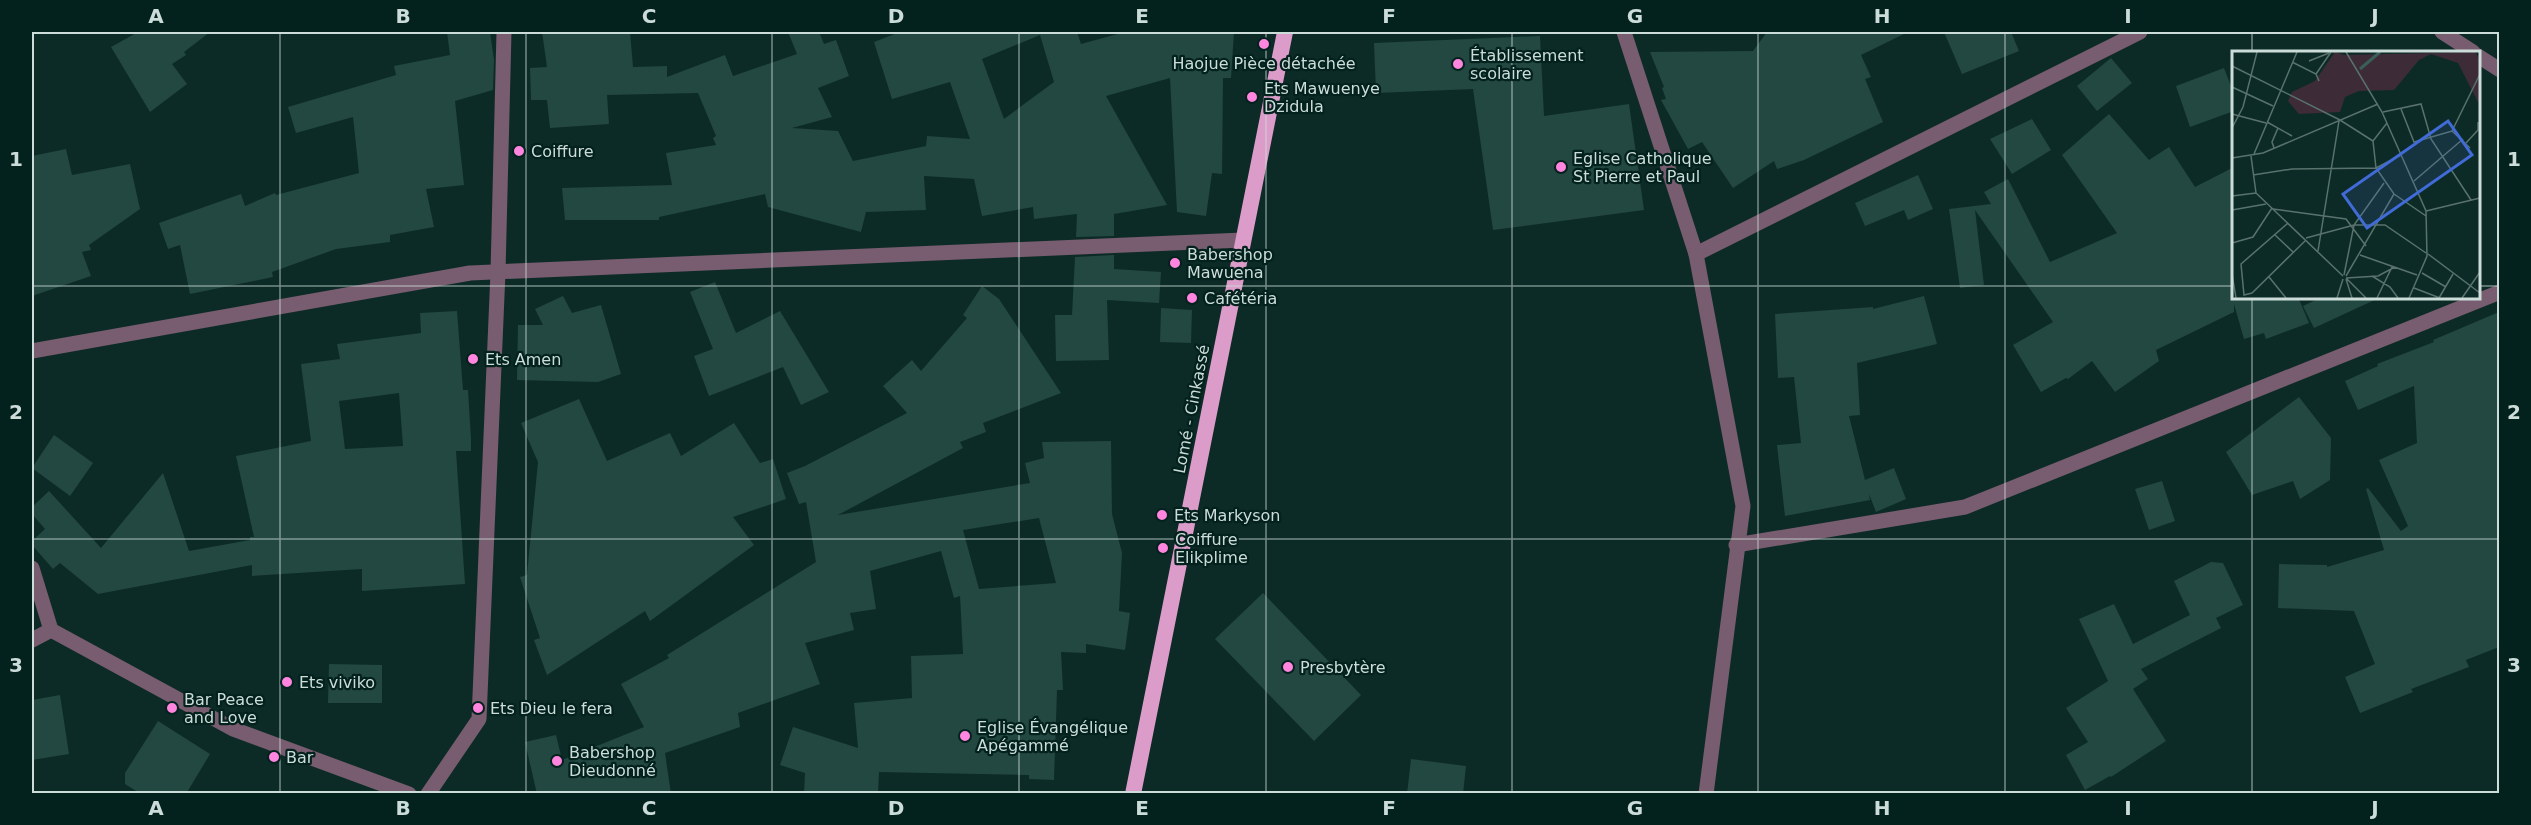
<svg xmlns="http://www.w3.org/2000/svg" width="2531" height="825" font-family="'DejaVu Sans',sans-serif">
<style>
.building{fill:#224841;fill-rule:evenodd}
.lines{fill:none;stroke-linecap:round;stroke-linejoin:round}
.minor{stroke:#785c6f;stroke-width:15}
.trunk{stroke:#dc9cc9;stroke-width:16}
.grid{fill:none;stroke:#ccddd9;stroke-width:1.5;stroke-opacity:0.55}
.poi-dot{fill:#ff85df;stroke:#03211d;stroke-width:2}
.labels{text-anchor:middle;stroke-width:4.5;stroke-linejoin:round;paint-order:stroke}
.poi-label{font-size:16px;fill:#ccddd9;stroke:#03211d;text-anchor:start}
.street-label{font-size:16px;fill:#ccddd9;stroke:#03211d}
.inset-river{fill:none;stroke:#395f58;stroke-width:3}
.inset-road{fill:none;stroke:#59726e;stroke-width:1.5}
.view{fill:#406bd8;fill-opacity:0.15;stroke:#406bd8;stroke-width:3}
.inset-edge{fill:none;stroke:#ccddd9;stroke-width:3}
.neatline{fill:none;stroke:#ccddd9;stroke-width:2}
.grid-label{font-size:20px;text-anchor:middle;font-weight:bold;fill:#ccddd9}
</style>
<rect width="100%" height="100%" fill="#0d2b26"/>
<g class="building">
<polygon points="138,32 210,32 184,52 186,55 172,64 187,84 150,112 111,47"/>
<polygon points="447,32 490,32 494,60 493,90 455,101 464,185 426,189 434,227 390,235 390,242 336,249 272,272 273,277 190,294 180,245 168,249 159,223 241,194 245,206 275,193 276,195 359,173 353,117 296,133 288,107 396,75 394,66 450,55"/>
<path d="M542,32H630L633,67L667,66V77L725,55L733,76L797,54L788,32H819L824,44L836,40L849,76L818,88L832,117L792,128L838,131L853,161L926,146L927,136L970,139L950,82L892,99L874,42L900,32H1077L1081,44L1125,32H1234L1231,78H1223L1222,174L1212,173L1206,216L1177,212L1170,78L1106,96L1167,205L1114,214V236L1076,237L1077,214L1034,219L1033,207L982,216L974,179L924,176L926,210L866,212L861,232L768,207L765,194L659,217V220H565L562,188L672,185L666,153L716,145L713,138L716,136L698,93L607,95L609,124L550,128L547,100H531L530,68L547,67ZM1040,35L1054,82L1004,119L982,59Z"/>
<polygon points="1767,32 1908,32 1861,55 1871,77 1865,79 1883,122 1804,160 1777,169 1774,161 1733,188 1702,142 1688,149 1661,100 1666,99 1662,88 1664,87 1650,52 1753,51"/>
<polygon points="1944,32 2011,32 2019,51 1962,74"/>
<polygon points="1540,36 1544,116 1629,104 1644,210 1493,230 1473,89 1376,93 1374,43"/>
<polygon points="2111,58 2132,83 2097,111 2077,86"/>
<polygon points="2224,68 2234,94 2234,111 2190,127 2176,86"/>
<polygon points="2109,114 2149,160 2169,147 2195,187 2234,167 2234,297 2298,297 2309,323 2266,339 2264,333 2244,339 2234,304 2234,312 2156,350 2159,361 2115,392 2092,361 2068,379 2066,378 2041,392 2013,345 2053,322 1975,210 1984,285 1960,288 1949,209 1991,204 1984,192 2008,179 2050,262 2117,233 2062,155"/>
<polygon points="2032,119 2051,150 2012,174 1990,139"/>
<polygon points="66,149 72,175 130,164 140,209 89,245 91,250 82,252 91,276 32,296 32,156"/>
<polygon points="1918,175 1933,209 1908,220 1904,210 1865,226 1855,203"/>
<polygon points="1114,255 1114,269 1161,272 1159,303 1107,300 1109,360 1056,361 1055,315 1072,315 1075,257"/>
<polygon points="715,282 736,333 780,311 829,392 801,405 783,367 709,396 694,356 713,349 690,292"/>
<path d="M982,286L999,299L1061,393L983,423L986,432L960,442L963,448L838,515L1030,483L1025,463L1044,458L1042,442L1111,441L1112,514L1122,553L1119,611L1130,613L1125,650L1086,644V653L1061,652L1063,690H1057L1054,780L1029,779V775L879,772L878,794H804L805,773L780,765L793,727L858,748L854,703L912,698L911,656L963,654L960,596L954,598L941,551L870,571L876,609L850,613L854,630L805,643L820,684L738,713L740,727L665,753L671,794H537L525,742L556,735L562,760L644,727L621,684L669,658L667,655L816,562L806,502L799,504L787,473L805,466L907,413L883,386L912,360L921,371L967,318L963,315ZM1039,518L1056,583L979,589L963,530Z"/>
<polygon points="563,296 572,313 601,305 621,374 598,382 517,380 518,325 543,325 535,309"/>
<polygon points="1924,296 1937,344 1857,363 1860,415 1849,416 1865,480 1894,468 1906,499 1876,512 1869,494 1870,500 1785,516 1777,445 1801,443 1794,377 1778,378 1775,314 1873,307 1873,309"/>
<polygon points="2322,297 2381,297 2314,328 2303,306"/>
<polygon points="1161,308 1192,310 1191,343 1160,342"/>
<path d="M457,311L463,390H468L471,439V451H456L465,584L362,591V569L252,576V565L98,594L60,563L53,569L32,545V541L45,529L32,514V507L49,491L101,548L163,473L189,551L250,540V537H254L236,456L311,441L301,364L340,359L337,344L421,333L420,313ZM399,393L403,446L345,449L339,401Z"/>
<polygon points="2499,312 2499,647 2466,660 2469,667 2411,689 2413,692 2360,713 2345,677 2375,664 2354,611 2278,608 2279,564 2327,565 2327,567 2384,550 2366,489 2368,488 2401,531 2408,526 2379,460 2417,443 2414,386 2358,410 2345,381 2378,366 2377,364 2434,342 2433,340"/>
<polygon points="2299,397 2331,438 2330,480 2300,499 2293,481 2252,495 2226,452"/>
<polygon points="579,399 607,461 670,433 681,456 734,423 760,463 773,459 786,499 733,517 754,545 650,621 645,611 547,675 534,640 540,638 520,577 527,575 538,462 521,423"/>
<polygon points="54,435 93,463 70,496 32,468"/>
<polygon points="2162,481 2175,521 2149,530 2135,489"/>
<polygon points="2211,562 2223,563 2243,605 2216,618 2221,628 2141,669 2148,679 2133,689 2166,741 2111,777 2110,776 2085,790 2066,755 2088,742 2066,708 2108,681 2079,619 2114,604 2133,644 2190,615 2174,581"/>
<polygon points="1263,593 1361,695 1314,741 1215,639"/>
<polygon points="329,664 382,665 382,703 328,703"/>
<polygon points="60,695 69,754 32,760 32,700"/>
<polygon points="158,721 210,754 186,794 141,794 125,784 125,773"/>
<polygon points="1411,759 1466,766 1463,794 1407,794"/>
</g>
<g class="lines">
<g class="minor">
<polyline points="1624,32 1696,254 1743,506 1706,794"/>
<polyline points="2442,32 2473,52"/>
<polyline points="2478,56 2500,70"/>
<polyline points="1696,254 2140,32"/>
<polyline points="32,351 470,273 1243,240"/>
<polyline points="1736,545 1965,507 2500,292"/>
<polyline points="32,568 51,630 233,729 409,794"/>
<polyline points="32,640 51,630"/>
<polyline points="428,794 479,719 498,272 504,32"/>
</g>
<polyline class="trunk" points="1133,794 1285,32"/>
</g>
<path class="grid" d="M280,32V794M526,32V794M772,32V794M1019,32V794M1266,32V794M1512,32V794M1758,32V794M2005,32V794M2252,32V52M32,286H2234M2478,286H2500M2252,297V794M32,539H2500"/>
<g class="poi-dot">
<circle cx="1264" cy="44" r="6"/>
<circle cx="1458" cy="64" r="6"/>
<circle cx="1252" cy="97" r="6"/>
<circle cx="519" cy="151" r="6"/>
<circle cx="1561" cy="167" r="6"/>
<circle cx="1175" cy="263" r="6"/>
<circle cx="1192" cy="298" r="6"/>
<circle cx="473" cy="359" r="6"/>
<circle cx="1162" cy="515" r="6"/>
<circle cx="1163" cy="548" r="6"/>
<circle cx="1288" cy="667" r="6"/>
<circle cx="287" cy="682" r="6"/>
<circle cx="172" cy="708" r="6"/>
<circle cx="478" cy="708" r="6"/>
<circle cx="965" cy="736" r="6"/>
<circle cx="274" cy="757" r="6"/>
<circle cx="557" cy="761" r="6"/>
</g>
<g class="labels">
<g class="poi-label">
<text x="1470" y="61">Établissement<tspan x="1470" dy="18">scolaire</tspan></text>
<text x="1264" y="69" text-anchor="middle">Haojue Pièce détachée</text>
<text x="1264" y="94">Ets Mawuenye<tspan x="1264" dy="18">Dzidula</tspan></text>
<text x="531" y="157">Coiffure</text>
<text x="1573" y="164">Eglise Catholique<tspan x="1573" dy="18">St Pierre et Paul</tspan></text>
<text x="1187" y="260">Babershop<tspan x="1187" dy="18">Mawuena</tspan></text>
<text x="1204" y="304">Cafétéria</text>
<text x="485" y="365">Ets Amen</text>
<text x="1174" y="521">Ets Markyson</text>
<text x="1175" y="545">Coiffure<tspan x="1175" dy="18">Elikplime</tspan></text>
<text x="1300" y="673">Presbytère</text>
<text x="299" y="688">Ets viviko</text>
<text x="184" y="705">Bar Peace<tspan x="184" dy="18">and Love</tspan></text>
<text x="490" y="714">Ets Dieu le fera</text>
<text x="977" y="733">Eglise Évangélique<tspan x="977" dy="18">Apégammé</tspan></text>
<text x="569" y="758">Babershop<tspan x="569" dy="18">Dieudonné</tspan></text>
<text x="286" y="763">Bar</text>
</g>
<g class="street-label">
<text transform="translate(1191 409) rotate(-79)" y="6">Lomé - Cinkassé</text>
</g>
</g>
<g transform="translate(2232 51)">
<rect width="248" height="248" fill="#0d2b26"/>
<path d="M103,1L112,4L243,1L247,7V53L226,12L199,3L187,9L162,39L127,40L113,46L108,61L67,63L56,50L60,41L83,30Z" fill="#3d2b38"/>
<path class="inset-river" d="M128,18L148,1"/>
<path class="inset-road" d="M114,1L150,61L194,160L195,205L177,247M77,10L97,2M60,11L84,23L87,30M0,15L108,69L141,90M84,23L99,1M0,36L41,55M169,58L182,91L220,80L238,97M151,61L189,53L199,88L239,149M0,63L34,72M35,71L60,85M155,72L141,90L144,117L162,143L194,165M0,77L11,56L25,1M220,80L248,23M234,92L246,79V71M42,97L40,91L46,77M22,103L65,1M19,105L24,142L111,225M0,107L31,102L146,53M21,124L60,118L144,117L169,104M182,130L231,88M0,145L24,142M41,158L114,168L134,195M0,159L34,153M194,160L248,147M56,172L9,213L12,244L20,242L74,189M43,184L61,201M74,187L122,174H153L194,202M0,192L21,186L40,157M86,200L107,70M196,203L248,242M128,204L185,224M190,222L214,236M0,223L4,247M112,224L122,174L152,132M114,225L162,143M140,225L158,236L166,247M37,226L54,247M114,227L146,225L163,216M114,227L134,247M114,228L120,247M182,237L208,247M105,247L111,228M145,247L160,216M207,247L221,223M230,247L248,221"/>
<path class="view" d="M216,70L240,104L135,177L111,143Z"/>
<rect width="248" height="248" class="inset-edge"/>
</g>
<rect width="2531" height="825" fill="none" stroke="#03211d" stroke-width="66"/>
<rect x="33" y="33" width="2465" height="759" class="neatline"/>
<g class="grid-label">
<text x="156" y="23">A</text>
<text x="403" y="23">B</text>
<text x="649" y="23">C</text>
<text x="896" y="23">D</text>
<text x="1142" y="23">E</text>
<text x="1389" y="23">F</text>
<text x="1635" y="23">G</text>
<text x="1882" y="23">H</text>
<text x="2128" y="23">I</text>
<text x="2375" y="23">J</text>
<text x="16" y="166">1</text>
<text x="2514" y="166">1</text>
<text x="16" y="419">2</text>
<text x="2514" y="419">2</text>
<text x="16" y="672">3</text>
<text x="2514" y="672">3</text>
<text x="156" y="815">A</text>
<text x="403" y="815">B</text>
<text x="649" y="815">C</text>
<text x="896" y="815">D</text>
<text x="1142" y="815">E</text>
<text x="1389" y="815">F</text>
<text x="1635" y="815">G</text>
<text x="1882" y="815">H</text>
<text x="2128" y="815">I</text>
<text x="2375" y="815">J</text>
</g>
</svg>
